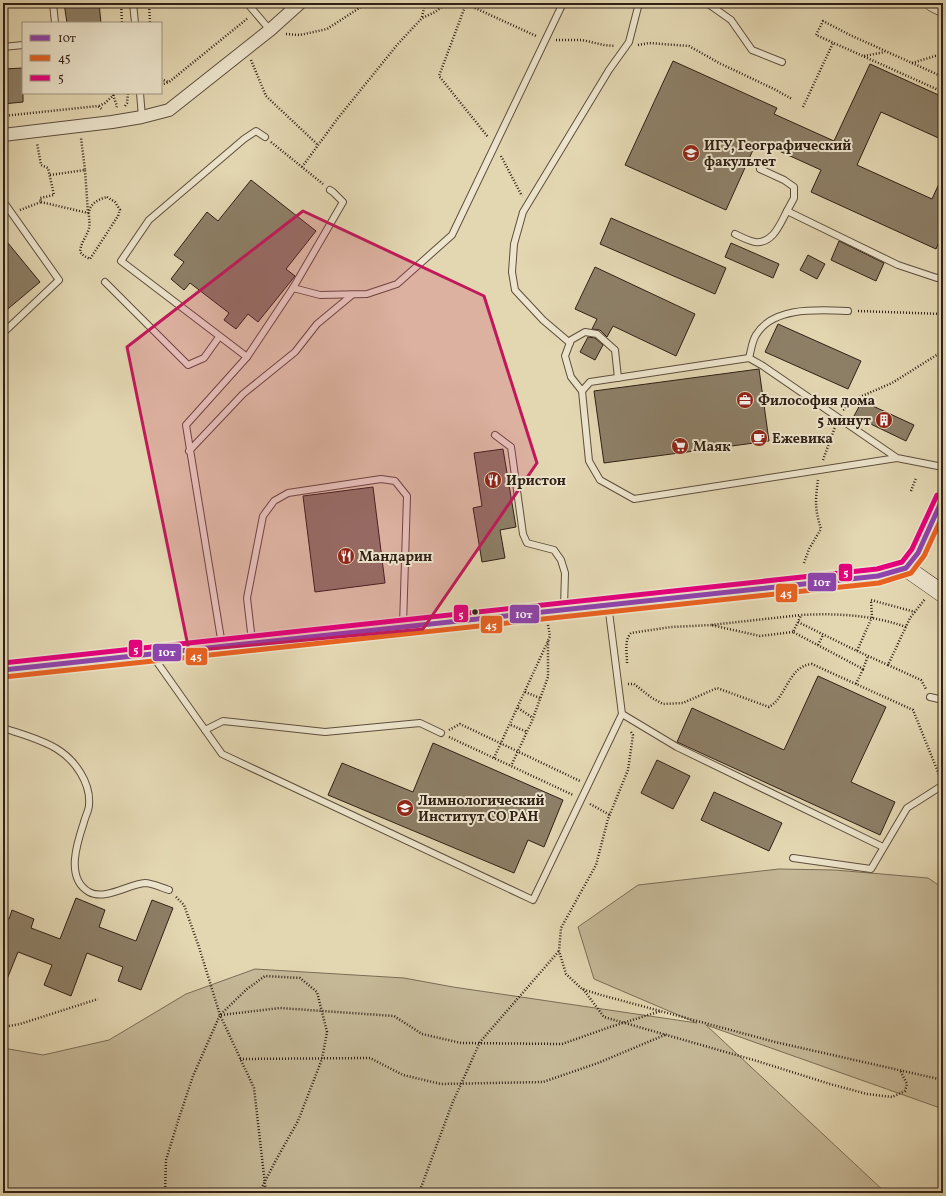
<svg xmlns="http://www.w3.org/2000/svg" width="946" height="1196" font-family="Vollkorn,serif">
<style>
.green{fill:#c5b897;stroke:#7a6c56}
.building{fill:#8d7f67;stroke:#302016}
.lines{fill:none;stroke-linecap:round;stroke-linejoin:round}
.lane-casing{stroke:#5d4e3d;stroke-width:8}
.street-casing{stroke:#5d4e3d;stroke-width:14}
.secondary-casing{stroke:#302016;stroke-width:18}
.path{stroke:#302016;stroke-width:2.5;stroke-dasharray:1 2;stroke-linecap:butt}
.lane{stroke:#ede5cd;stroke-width:6}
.street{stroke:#ede5cd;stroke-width:12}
.secondary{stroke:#ede5cd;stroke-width:17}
.bus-1-casing{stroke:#ede5cd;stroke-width:8}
.bus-2-casing{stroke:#ede5cd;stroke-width:8}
.bus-3-casing{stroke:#ede5cd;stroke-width:8}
.bus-1{stroke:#8e44ad;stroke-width:5}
.bus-2{stroke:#e86221;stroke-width:5}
.bus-3{stroke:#e5007d;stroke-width:5}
.marked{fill:#c2185b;fill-opacity:0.2;stroke:#c2185b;stroke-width:3;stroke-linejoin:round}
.bus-dot{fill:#302016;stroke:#ede5cd;stroke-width:1.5}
.labels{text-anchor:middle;stroke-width:4;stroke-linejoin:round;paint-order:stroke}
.poi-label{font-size:14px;font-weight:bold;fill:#302016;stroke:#ede5cd;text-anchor:start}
.line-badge{stroke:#ede5cd;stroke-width:1.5}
.badge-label{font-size:11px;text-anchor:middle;font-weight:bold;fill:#fff}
</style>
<rect width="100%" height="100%" fill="#e3d7b2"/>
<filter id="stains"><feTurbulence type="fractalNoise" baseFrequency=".005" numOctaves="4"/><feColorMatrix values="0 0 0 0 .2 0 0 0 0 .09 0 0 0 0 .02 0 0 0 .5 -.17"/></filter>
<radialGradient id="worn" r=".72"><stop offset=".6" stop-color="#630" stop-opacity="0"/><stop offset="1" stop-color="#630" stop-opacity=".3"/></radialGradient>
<polygon class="green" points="779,869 835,870 928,878 943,888 943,1109 706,1025 886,1193 3,1193 3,1048 43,1055 109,1040 186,994 255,969 404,978 453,987 697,1023 594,979 578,927 638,885"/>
<g class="building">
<polygon points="64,3 99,3 101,23 67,23"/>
<polygon points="673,61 777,108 774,114 834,141 870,64 943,97 943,140 881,112 857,165 932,199 943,175 943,233 936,249 811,192 821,170 757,141 726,210 625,165"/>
<polygon points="23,68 23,102 3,104 3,69"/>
<polygon points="251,180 316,231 286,269 295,276 258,322 248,314 236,329 224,320 229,313 190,283 184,290 171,279 184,262 174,255 207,212 218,221"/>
<polygon points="611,218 726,268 715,294 600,244"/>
<polygon points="3,237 40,282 3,313"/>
<polygon points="839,241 884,263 876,281 831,260"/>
<polygon points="731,243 779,264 773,278 725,257"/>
<polygon points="808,255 825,264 817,279 800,270"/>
<polygon points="595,267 695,314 676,356 613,326 607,337 600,330 592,329 597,319 575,309"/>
<polygon points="778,324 861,361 848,389 765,352"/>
<polygon points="588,337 595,338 603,345 595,360 580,352"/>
<polygon points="759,369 769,441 604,463 594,391"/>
<polygon points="862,401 914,425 906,441 854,416"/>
<polygon points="503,449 516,527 500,530 505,558 482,562 473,508 482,506 474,453"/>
<polygon points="373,487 385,583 315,592 303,496"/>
<polygon points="818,676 886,707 851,782 895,802 880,835 677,742 692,708 784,750"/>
<polygon points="433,743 563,800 544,847 528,840 514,873 328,795 342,763 413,792"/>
<polygon points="657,760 690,776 673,809 641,793"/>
<polygon points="714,792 782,823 769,851 701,820"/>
<polygon points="76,898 105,910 99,927 136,941 152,900 173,908 141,990 118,981 123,967 87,953 71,996 44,985 52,965 18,952 3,989 3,917 9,919 12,910 34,919 31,928 60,939"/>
</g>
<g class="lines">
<g class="lane-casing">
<g id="lane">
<polyline points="53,3 55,23"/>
<polyline points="133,3 135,23"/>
<polyline points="247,3 270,30"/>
<polyline points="707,3 731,20 752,50 782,62"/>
<polyline points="3,47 23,45"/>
<polyline points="140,93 142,117"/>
<polyline points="265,137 256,131 244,139 149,220 121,261 247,357 293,288 320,295 367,294 397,284 452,235 563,3"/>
<polyline points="760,169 784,180 794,187 794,198 787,211 898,265 937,278 943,276"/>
<polyline points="3,201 59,280 3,333"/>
<path d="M735,234C741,237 749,241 755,242C773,244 780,224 787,211"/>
<polyline points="105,282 188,365 204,358 219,337"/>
<polyline points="293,288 343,202 333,192 330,190"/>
<polyline points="570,343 543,320 515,290 512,272 514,244 523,212 609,70 629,42 639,3"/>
<path d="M749,358C751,351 752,341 756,335C773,306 819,310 848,311"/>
<polyline points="582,391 571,377 565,356 571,340 585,332 597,334 615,350 618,378"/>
<polyline points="495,435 511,447 523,534 527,543 554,550 561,560 565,573 564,607"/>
<polyline points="189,451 243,394 295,352 317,324 352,295"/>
<polyline points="897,458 763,366 749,358 590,382 582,391 589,461 600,480 634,499 897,458 943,467"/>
<polyline points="252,641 247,598 263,516 274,501 288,493 381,479 395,481 407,496 403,626"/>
<polyline points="222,645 186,425 247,357"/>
<polyline points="152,655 222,754 533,900 622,714 608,604"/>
<polyline points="930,697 943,700"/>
<polyline points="622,714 677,747 883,847"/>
<path d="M3,728C21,734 41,739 57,749C75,760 91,783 89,805C89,810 85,817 84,822C77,843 65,878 89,892C105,901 129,884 145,883C152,883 162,888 169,890"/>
<polyline points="205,730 223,721 325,732 420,723 441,733"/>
<polyline points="793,858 871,869 907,808 943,785"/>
</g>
</g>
<g class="street-casing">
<polyline id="street" points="3,135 112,122 142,117 169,110 270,30 300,3"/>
</g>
<g class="secondary-casing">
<g id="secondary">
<polyline points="933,3 943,8"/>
<polyline points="906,568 943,594"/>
<polyline points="3,670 553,610 878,576 906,568 918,553 943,498"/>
</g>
</g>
<g class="path">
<polyline points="121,3 122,23"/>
<polyline points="149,3 150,23"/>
<polyline points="464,3 536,36"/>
<polyline points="466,4 439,76 488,137"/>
<polyline points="422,17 425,3"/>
<polyline points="286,34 300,35 327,29 367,3"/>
<polyline points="556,40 582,40 604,45 615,46"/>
<polyline points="638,45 649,43 689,46 719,63 774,89 792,99"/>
<polyline points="864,56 885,52"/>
<polyline points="251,60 266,96 318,145"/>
<polyline points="912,63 935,56 943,56"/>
<polyline points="943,77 850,35 823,21 816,35 943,92"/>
<polyline points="161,79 168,82"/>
<polyline points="161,85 169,82 248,18"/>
<polyline points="113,95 117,106 116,109"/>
<polyline points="99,106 105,103 116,93"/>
<polyline points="125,106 127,103 128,93"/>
<polyline points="803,107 833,43"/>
<polyline points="3,116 98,106 103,110"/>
<polyline points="271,142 323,184"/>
<polyline points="501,156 522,196"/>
<polyline points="302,167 338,118 397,45 422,18 435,12 447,3"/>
<polyline points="50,175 85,170 81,138"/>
<path d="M107,197L115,202L120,210L118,216L90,259L84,256L80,252C81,241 87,237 89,228C90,224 89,220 89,215C88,205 98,199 107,197Z"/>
<polyline points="41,202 88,213 85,170"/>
<polyline points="20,210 41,202 40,198 54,195 48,168 41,165 37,143"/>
<polyline points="858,311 943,314"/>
<polyline points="843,410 855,399 892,383 943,351"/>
<polyline points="823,460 835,427"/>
<polyline points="911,491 916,478"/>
<path d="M804,563L809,549L821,529C815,510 815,501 818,480"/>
<polyline points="798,622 793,632 863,669 868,656"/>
<polyline points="548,625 550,636 548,641"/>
<path d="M906,627C873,615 836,613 801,615L798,622L857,651L872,617L871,600L915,612"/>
<polyline points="793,632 760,636 711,625 801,615"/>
<polyline points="818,645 823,635"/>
<polyline points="857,651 888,665 910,618 925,599"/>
<path d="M627,663C627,653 624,640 631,633L671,627L711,625"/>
<polyline points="888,665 921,680 926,689"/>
<path d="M628,684H634L652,698L663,704L683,703L717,688L769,707C787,697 788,666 812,664L913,710L940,777"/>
<polyline points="856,684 863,669"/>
<polyline points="525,692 540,698"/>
<polyline points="518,708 533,718"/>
<polyline points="511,725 527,732"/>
<polyline points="449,730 460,724 580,781"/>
<polyline points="631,732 633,735 628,770 608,819 596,865 561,928 559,951 566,974 582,989 601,995 775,1042 943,1080"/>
<polyline points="449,737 573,795"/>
<polyline points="494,758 548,641 548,677 532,721 511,766"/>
<polyline points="590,804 610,815"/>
<polyline points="176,897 184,905 199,947 220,1015 254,1088 266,1193"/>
<polyline points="583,989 604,1017 757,1061 830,1084 867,1094 892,1097 905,1091 907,1084 900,1070"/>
<polyline points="221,1015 280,1008 394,1016 422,1034 461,1043 562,1044 610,1027 661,1011"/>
<polyline points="3,1027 20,1024 98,999"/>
<polyline points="240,1059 370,1058 403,1075 441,1084 543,1082 598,1063 667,1034"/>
<polyline points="165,1193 166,1160 178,1121 193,1076 220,1015 247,989 265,976 300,978 317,992 327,1032 322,1059 298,1121 276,1160 259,1193"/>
<polyline points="419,1193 452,1104 480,1042 559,951"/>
</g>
<use href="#lane" class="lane"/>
<use href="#street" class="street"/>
<use href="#secondary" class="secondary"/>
<g class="bus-1-casing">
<polyline id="bus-1" points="3,670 878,576 906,568 918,553 943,498"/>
</g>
<g class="bus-2-casing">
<polyline id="bus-2" points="4,677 879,583 911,573 924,556 943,515"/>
</g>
<g class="bus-3-casing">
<polyline id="bus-3" points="3,663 877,569 902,562 912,549 937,495"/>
</g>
<use href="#bus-1" class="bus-1"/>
<use href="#bus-2" class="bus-2"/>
<use href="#bus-3" class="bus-3"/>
</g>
<path class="marked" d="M303,211L484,296L537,463L423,629L189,651L127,347Z"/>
<defs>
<g id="university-disc" transform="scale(0.9)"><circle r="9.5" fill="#8f2418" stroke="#ede5cd"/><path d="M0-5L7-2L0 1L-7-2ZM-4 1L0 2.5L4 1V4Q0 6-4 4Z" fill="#fff"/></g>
<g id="office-disc" transform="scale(0.9)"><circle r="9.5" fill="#8f2418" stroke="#ede5cd"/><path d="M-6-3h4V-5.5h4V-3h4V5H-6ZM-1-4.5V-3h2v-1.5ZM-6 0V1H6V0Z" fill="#fff"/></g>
<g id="building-disc" transform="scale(0.9)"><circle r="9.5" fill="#8f2418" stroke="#ede5cd"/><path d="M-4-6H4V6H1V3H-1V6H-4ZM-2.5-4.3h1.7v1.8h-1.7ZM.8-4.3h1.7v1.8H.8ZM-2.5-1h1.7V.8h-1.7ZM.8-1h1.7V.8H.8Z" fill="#fff"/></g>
<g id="cafe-disc" transform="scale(0.9)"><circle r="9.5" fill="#8f2418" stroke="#ede5cd"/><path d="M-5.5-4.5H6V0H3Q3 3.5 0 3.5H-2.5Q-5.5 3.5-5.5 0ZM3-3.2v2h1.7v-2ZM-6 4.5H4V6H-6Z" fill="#fff"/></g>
<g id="supermarket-disc" transform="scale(0.9)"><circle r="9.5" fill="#8f2418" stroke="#ede5cd"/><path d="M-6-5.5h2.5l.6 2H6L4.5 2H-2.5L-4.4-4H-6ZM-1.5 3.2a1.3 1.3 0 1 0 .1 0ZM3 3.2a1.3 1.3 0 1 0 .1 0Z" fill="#fff"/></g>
<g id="restaurant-disc" transform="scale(0.9)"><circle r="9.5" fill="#8f2418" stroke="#ede5cd"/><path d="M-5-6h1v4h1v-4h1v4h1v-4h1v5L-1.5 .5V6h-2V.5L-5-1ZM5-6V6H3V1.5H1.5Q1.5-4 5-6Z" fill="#fff"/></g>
</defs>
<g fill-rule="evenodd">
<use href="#university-disc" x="691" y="153"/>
<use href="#office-disc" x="745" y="400"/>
<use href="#building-disc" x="884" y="420"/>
<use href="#cafe-disc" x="759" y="438"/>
<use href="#supermarket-disc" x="680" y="446"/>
<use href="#restaurant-disc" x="493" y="480"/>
<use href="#restaurant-disc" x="346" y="556"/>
<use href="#university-disc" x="405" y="808"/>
</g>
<circle class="bus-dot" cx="475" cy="612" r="3.5"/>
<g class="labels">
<g class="poi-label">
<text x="704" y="150">ИГУ, Географический<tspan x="704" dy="16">факультет</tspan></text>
<text x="758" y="405">Философия дома</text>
<text x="871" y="425" text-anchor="end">5 минут</text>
<text x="772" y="443">Ежевика</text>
<text x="693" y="451">Маяк</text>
<text x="506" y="485">Иристон</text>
<text x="359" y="561">Мандарин</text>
<text x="418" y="805">Лимнологический<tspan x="418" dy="16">Институт СО РАН</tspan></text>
</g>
</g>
<g class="line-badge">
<rect x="838" y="563" width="15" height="19" rx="4" fill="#e5007d"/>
<rect x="807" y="572" width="30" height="20" rx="4" fill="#8e44ad"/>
<rect x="775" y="583" width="23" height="20" rx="4" fill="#e86221"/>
<rect x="453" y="604" width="16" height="19" rx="4" fill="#e5007d"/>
<rect x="509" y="604" width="31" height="20" rx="4" fill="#8e44ad"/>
<rect x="480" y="615" width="23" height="19" rx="4" fill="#e86221"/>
<rect x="128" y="639" width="15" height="19" rx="4" fill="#e5007d"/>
<rect x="152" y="643" width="30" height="19" rx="4" fill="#8e44ad"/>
<rect x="185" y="647" width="23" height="19" rx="4" fill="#e86221"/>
</g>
<g class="badge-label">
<text x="846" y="576">5</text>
<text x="822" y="586">10т</text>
<text x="786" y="597">45</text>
<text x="461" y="618">5</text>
<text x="524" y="618">10т</text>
<text x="491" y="629">45</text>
<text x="136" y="653">5</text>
<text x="167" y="656">10т</text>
<text x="196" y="660">45</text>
</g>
<rect width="946" height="1196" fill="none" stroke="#e3d7b2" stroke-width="16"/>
<rect x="4" y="4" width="938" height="1188" fill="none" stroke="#302016" stroke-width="2"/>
<rect x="8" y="8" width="930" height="1180" fill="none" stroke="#302016"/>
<rect x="22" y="22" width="140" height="72" fill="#ede5cd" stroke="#a19684"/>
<rect x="30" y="35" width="20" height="6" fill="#8e44ad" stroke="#a19684"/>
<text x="58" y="42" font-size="12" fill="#302016">10т</text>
<rect x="30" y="55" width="20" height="6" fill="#e86221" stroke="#a19684"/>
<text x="58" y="62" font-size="12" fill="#302016">45</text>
<rect x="30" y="75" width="20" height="6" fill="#e5007d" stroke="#a19684"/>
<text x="58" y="82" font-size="12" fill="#302016">5</text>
<rect width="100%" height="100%" filter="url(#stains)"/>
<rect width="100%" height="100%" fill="url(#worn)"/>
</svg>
